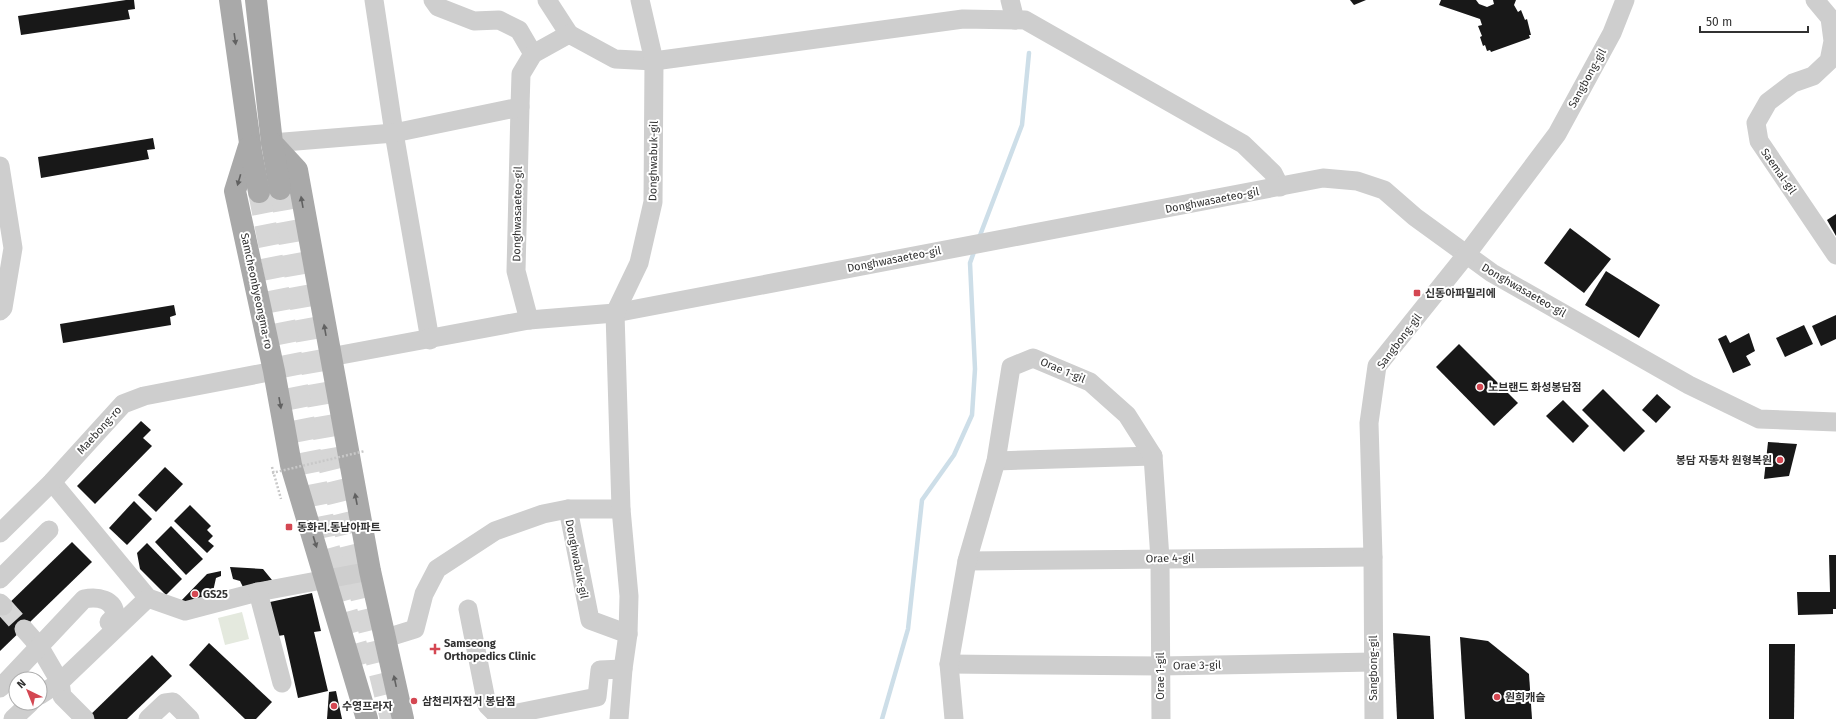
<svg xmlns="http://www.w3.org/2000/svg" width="1836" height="719" font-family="'Fira Sans','Noto Sans KR',sans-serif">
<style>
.green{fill:#e4e9de}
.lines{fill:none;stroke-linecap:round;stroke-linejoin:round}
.stream{stroke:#cddee8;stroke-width:4.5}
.building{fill:#181818}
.minor-tunnel{stroke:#d6d6d6;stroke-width:19;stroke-dasharray:19 10;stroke-linecap:butt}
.major-tunnel{stroke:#d6d6d6;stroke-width:22;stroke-dasharray:22 11;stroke-linecap:butt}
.path{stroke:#c8c8c8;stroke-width:2.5;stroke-dasharray:2 2;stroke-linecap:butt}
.minor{stroke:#cecece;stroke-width:19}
.major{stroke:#a9a9a9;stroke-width:22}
.path-bridge{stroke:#c8c8c8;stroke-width:2.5;stroke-dasharray:2 2;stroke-linecap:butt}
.oneway{fill:#616161}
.poi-dot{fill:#d44752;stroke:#fff;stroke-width:1.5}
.labels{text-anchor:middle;stroke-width:4;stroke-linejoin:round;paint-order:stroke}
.street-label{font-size:11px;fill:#313131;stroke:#fff}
.poi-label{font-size:11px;font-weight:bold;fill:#313131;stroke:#fff;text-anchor:start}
</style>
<rect width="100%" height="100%" fill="#fff"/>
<polygon class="green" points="242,612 249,639 225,645 218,618"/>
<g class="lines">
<g class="stream">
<polyline points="979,238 1022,125 1029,53"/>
<polyline points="882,719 908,629 922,500 954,455 972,415 975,369 970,263 975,249"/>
</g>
</g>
<g class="building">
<polygon points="126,0 134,0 135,9 128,10 130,19 21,35 18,16"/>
<polygon points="1350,0 1366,0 1354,5"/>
<polygon points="1441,0 1476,0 1479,4 1487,7 1494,4 1493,0 1516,0 1514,5 1518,12 1521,10 1525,20 1527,19 1531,35 1529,35 1530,38 1491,52 1490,50 1487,51 1485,45 1483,46 1480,37 1482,36 1478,26 1482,25 1480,19 1439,5"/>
<polygon points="153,138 155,149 147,150 149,159 41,178 38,157"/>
<polygon points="1836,214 1836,236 1827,220"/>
<polygon points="1570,228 1611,259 1584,293 1544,263"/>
<polygon points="1606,271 1660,305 1639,338 1585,305"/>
<polygon points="174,305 176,315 170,317 171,325 63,343 60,324"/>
<polygon points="1836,315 1836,339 1821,346 1812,326"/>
<polygon points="1804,325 1813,344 1785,357 1776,338"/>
<polygon points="1749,333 1755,351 1746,356 1751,365 1733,373 1718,339 1726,335 1730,343"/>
<polygon points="1459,344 1518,403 1494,426 1436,367"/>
<polygon points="1603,389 1645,431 1624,452 1582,410"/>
<polygon points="1657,394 1671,407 1656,423 1642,410"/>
<polygon points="1563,400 1589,426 1573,443 1546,416"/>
<polygon points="141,421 151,430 143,438 152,446 95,504 77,486"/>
<polygon points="1768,442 1797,444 1789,476 1764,479"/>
<polygon points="165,467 183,484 156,512 138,495"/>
<polygon points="134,501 152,519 127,545 109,528"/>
<polygon points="190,505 211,526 207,530 213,536 208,541 214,546 207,553 174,521"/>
<polygon points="171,526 203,559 186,575 155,542"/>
<polygon points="72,542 92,562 0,651 0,612"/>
<polygon points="147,543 182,579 166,595 140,569 137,553"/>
<polygon points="1829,555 1836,555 1836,609 1833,609 1833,614 1798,615 1797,592 1830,592"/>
<polygon points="230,567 263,569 272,580 243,587 240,581 233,579"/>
<polygon points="221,571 221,576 216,578 212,596 179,603 207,574"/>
<polygon points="312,593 321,631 314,632 328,691 298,698 284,635 278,636 270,602"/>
<polygon points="1393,633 1430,636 1434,719 1397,719"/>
<polygon points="1460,637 1488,641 1529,674 1532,719 1465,719"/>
<polygon points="209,643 272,702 256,719 245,719 189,665"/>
<polygon points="1769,644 1795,644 1794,719 1769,719"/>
<polygon points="152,655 172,676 127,719 86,719"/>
<polygon points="336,691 342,719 327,719 329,692"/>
</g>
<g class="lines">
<polyline class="minor-tunnel" points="3,606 24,629"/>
<g class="major-tunnel">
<polyline points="280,189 329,465 391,719"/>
<polyline points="259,192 328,545 363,670"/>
</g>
<polyline class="path" points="272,467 281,499"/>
<g class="minor">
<polyline points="374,0 394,133 430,340"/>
<polyline points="433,0 438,7 474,21 499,20 519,30 533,54"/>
<polyline points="547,0 569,34"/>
<polyline points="1010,0 1015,20"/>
<polyline points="1815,0 1830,18 1833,41 1829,61 1813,76 1793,83 1768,102 1756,123 1759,141 1836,255"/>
<polyline points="520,107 516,271 529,320"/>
<polyline points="272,143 394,133 520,107 521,74 533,54 569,34 615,59 654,61 963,19 1025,20 1243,144 1273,173 1280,187"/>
<polyline points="0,166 13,248 3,308 0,311"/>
<polyline points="330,357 529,320 615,313 1323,178 1357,181 1384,190 1415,217 1492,273 1689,385 1759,419 1836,422"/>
<polyline points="996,461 1153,456"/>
<polyline points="52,482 148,598 185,611 258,592 370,571"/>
<polyline points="568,509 590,620 628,634"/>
<polyline points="0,533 52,482 123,404 144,396 274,371"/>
<polyline points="967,561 1373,557"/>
<polyline points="0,579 49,530"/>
<polyline points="258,592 282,683"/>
<polyline points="0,603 3,606"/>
<polyline points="468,609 487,705 494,712 503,716 597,697 600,670 623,669"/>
<polyline points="24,629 39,646 60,682 62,696 85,719"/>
<polyline points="386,638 415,629 424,594 437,569 495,531 543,514 568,509 621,509"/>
<polyline points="949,664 1160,666 1373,662"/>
<path d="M0,688L84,599C97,596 115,599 115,616L109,622"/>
<polyline points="40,695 60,682 148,598"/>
<polyline points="13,719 30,703"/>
<polyline points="148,719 165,703 173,702 190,719"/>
<polyline points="619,719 623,669 628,634 629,596 621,509 615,313 639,263 653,202 654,61 640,0"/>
<polyline points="954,719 949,664 967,561 996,461 1011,367 1033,358 1090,382 1127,415 1153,456 1160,559 1161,719"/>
<polyline points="1374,719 1373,557 1369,423 1377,366 1466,255 1557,134 1612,33 1625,0"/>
</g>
<g class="major">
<polyline points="230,0 250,143 235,191 274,371 291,465 367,719"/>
<polyline points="256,0 272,143 297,170 370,571 403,719"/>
<polyline points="272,143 280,189"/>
<polyline points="250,146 259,192"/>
</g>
<polyline class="path-bridge" points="272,473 365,451"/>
</g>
<defs><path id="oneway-solid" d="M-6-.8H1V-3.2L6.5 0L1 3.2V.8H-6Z"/></defs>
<g class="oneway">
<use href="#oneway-solid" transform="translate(235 39) rotate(82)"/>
<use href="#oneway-solid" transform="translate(239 180) rotate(106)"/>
<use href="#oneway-solid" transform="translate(302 202) rotate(-100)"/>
<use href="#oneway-solid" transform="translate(325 330) rotate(-100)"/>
<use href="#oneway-solid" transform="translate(280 403) rotate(80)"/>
<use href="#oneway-solid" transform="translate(356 499) rotate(-101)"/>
<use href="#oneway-solid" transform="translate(315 542) rotate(73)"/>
<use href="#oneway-solid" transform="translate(395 681) rotate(-102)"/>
</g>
<g class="poi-dot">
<rect x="1413" y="289" width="8" height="8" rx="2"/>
<circle cx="1480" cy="387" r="4"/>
<circle cx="1780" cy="460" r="4"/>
<rect x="285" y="523" width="8" height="8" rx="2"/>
<circle cx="195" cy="594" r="4"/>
<path d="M433 643h4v4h4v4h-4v4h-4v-4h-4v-4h4z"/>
<circle cx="1497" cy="697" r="4"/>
<circle cx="414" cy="701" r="4"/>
<circle cx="334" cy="706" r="4"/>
</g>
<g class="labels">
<g class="street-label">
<text transform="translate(1587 78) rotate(-61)" y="4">Sangbong-gil</text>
<text transform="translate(653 161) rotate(-89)" y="4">Donghwabuk-gil</text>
<text transform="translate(1779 171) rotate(55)" y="4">Saemal-gil</text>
<text transform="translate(1212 200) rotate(-11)" y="4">Donghwasaeteo-gil</text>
<text transform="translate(517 214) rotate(-89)" y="4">Donghwasaeteo-gil</text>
<text transform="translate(894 259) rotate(-11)" y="4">Donghwasaeteo-gil</text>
<text transform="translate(1524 290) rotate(30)" y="4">Donghwasaeteo-gil</text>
<text transform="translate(257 291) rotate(78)" y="4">Samcheonbyeongma-ro</text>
<text transform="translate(1399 341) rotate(-53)" y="4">Sangbong-gil</text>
<text transform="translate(1063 370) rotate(23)" y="4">Orae 1-gil</text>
<text transform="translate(99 430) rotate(-48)" y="4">Maebong-ro</text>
<text transform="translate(1170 558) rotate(-1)" y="4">Orae 4-gil</text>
<text transform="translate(577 559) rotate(79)" y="4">Donghwabuk-gil</text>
<text transform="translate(1197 665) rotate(-1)" y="4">Orae 3-gil</text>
<text transform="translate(1373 668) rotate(-90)" y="4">Sangbong-gil</text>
<text transform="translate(1160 676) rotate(-90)" y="4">Orae 1-gil</text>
</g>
<g class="poi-label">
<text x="1425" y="297">신동아파밀리에</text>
<text x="1488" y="391">노브랜드 화성봉담점</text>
<text x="1772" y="464" text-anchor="end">봉담 자동차 원형복원</text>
<text x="297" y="531">동화리.동남아파트</text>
<text x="203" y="598">GS25</text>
<text x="444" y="647">Samseong<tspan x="444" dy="13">Orthopedics Clinic</tspan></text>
<text x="1505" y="701">원희캐슬</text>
<text x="422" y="705">삼천리자전거 봉담점</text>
<text x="342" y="710">수영프라자</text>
</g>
</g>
<g transform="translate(28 691) rotate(317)"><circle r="19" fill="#ffffff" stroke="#adadad"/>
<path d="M0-3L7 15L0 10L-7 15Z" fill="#d44752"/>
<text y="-6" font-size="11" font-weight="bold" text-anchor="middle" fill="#313131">N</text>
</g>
<path d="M1700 26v6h108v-6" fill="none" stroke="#313131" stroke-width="2"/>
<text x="1706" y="26" font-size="12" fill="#313131" stroke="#ffffff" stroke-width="3" paint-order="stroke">50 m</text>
</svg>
